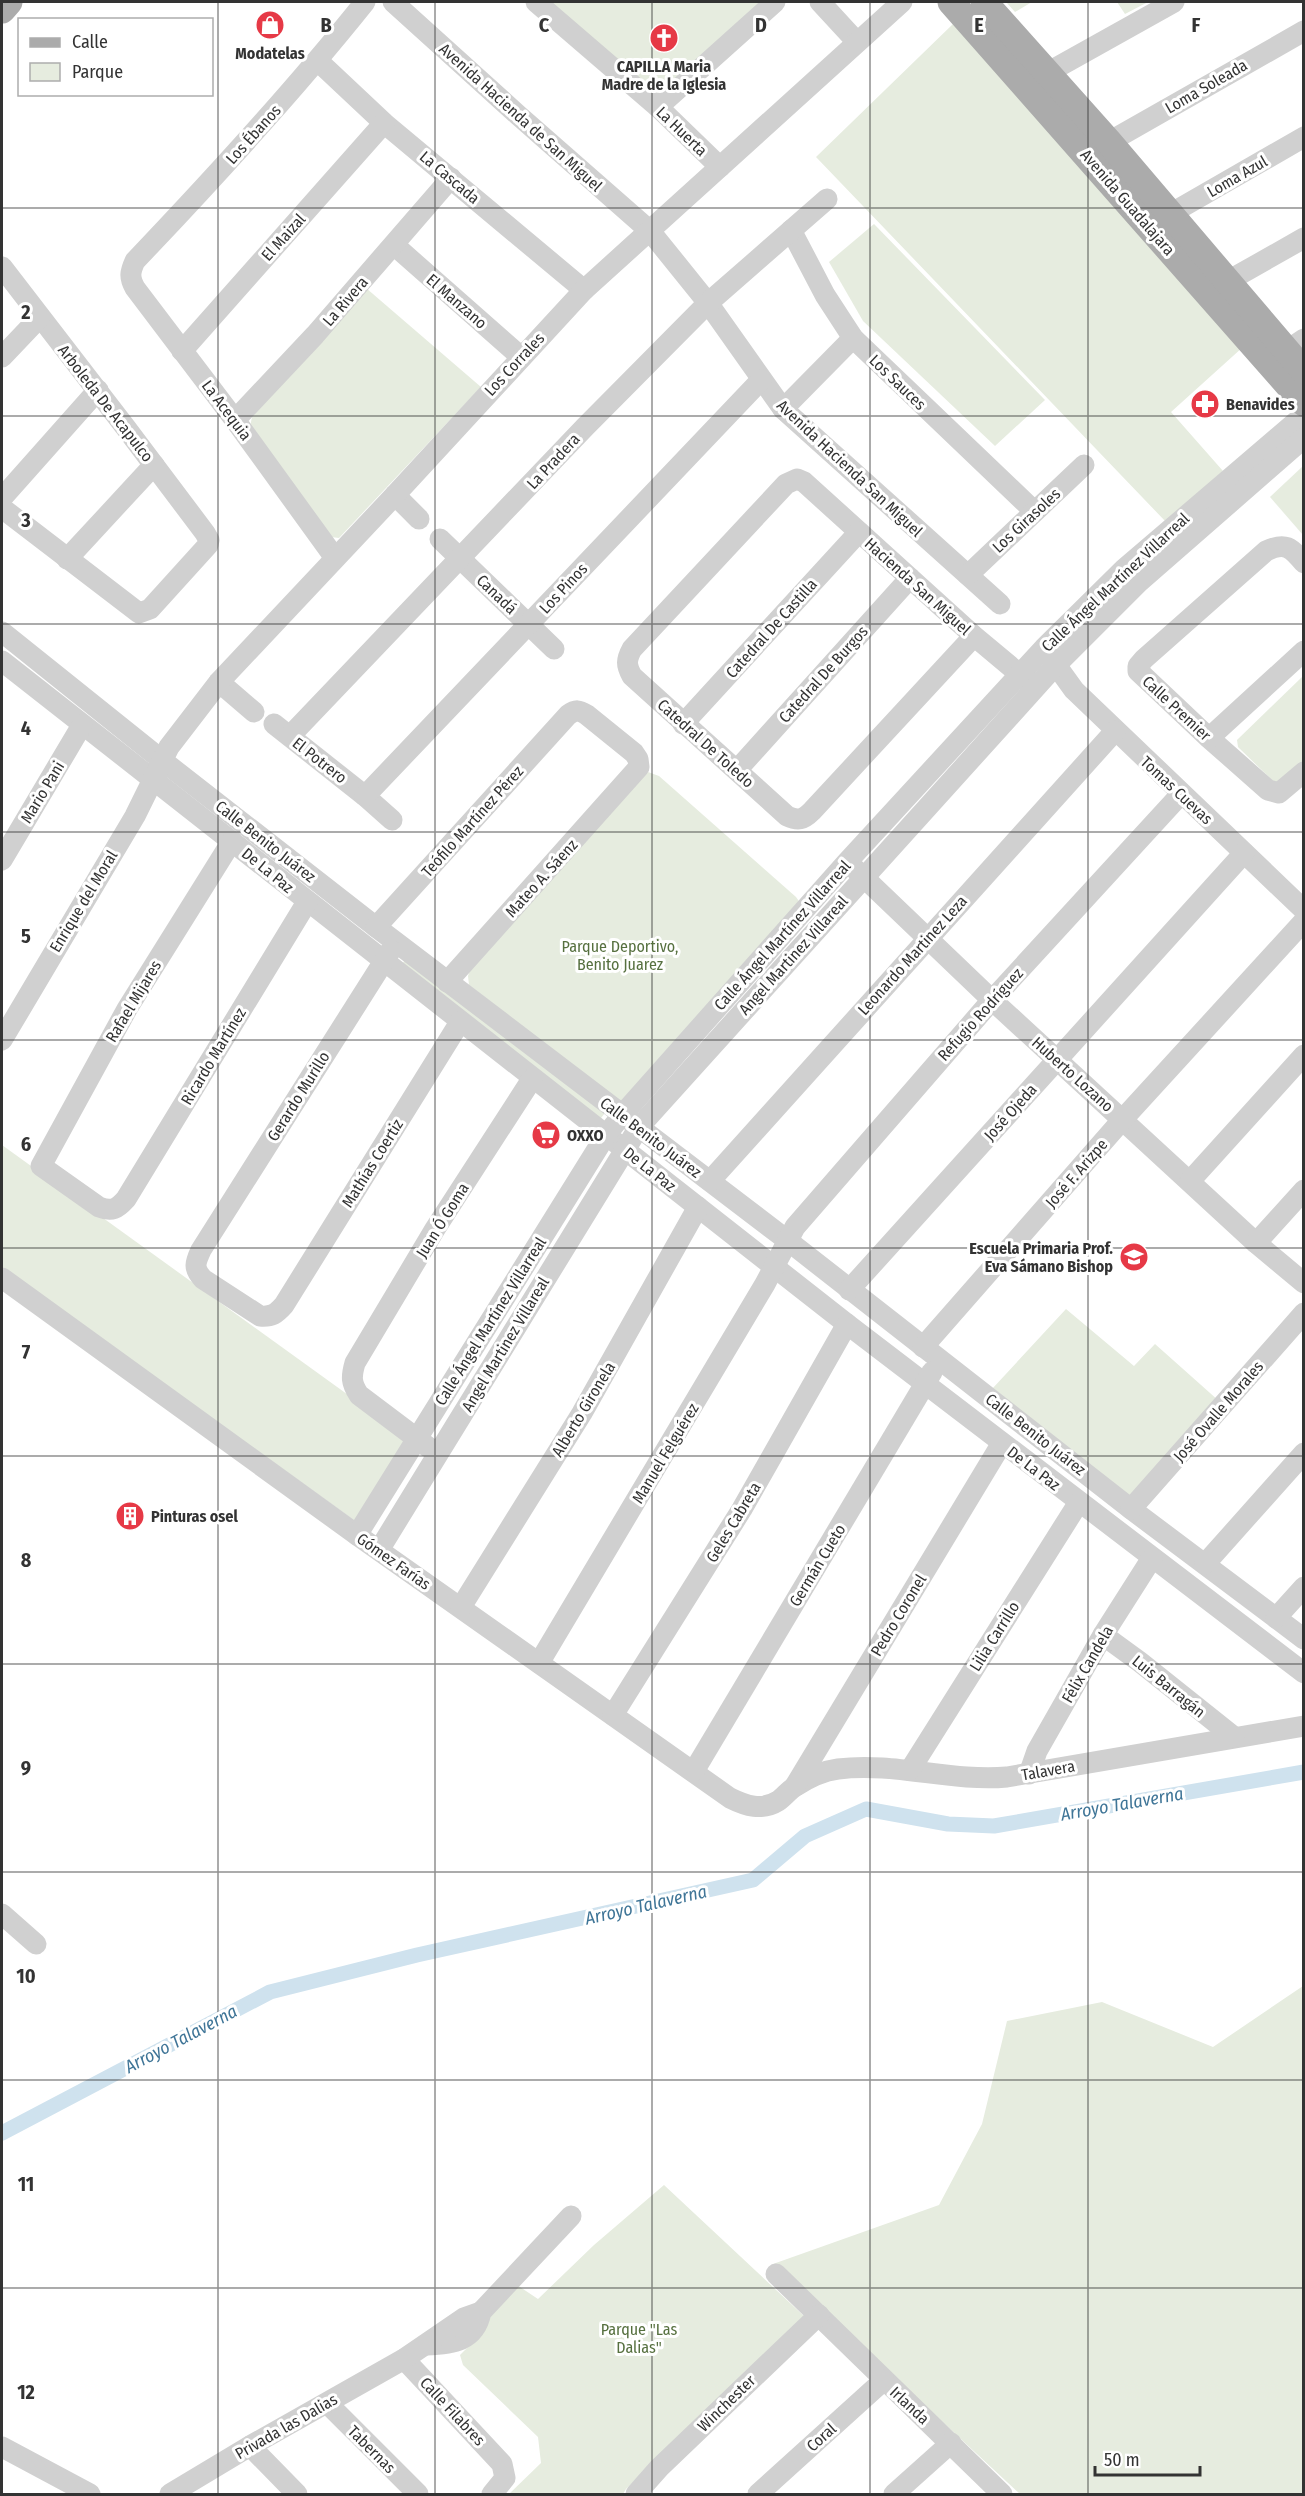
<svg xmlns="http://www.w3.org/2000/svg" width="1305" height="2496" font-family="'Fira Sans Condensed',sans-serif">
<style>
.green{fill:#e6ecdf}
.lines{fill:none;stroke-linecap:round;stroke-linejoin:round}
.canal{stroke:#cfe2ee;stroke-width:15}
.minor{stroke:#d0d0d0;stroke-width:21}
.major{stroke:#ababab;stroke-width:27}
.grid{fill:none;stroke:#333;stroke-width:1.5;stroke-opacity:0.55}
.labels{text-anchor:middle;stroke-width:6;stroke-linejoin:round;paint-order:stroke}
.poi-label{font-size:16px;font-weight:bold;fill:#333;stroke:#fff;text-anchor:start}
.street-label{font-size:16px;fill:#333;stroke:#fff}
.park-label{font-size:16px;fill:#56703f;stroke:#fff}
.water-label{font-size:18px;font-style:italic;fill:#3f7597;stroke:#fff}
.grid-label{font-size:20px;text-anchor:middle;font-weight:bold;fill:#333;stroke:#fff;stroke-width:6;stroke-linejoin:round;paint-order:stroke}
</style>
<rect width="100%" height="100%" fill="#fff"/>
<g class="green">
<polygon points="548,2 770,2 661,98"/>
<polygon points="1006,2 1032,2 1015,12"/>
<polygon points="1117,2 1148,2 1125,14"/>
<polygon points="954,23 1243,347 1171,412 1223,471 1166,522 816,157"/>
<polygon points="874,224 1045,400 995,446 863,321 829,262"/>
<polygon points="366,288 481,387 339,538 331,537 250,427 252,417"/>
<polygon points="1303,466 1303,535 1270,497"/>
<polygon points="1303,676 1303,768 1287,782 1274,782 1238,747 1237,740"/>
<polygon points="648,772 659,776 796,897 801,904 626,1101 619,1101 469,985 468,976 470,970 640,779"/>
<polygon points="408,956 609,1108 597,1123 402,964"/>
<polygon points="2,1145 412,1441 358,1523 2,1268"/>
<polygon points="1066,1309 1134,1366 1155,1344 1219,1401 1130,1496 992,1389"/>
<polygon points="1303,1986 1303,2494 1020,2494 773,2264 939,2205 982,2124 1007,2021 1102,2002 1213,2047"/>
<polygon points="664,2185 805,2317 626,2489 623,2494 509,2494 541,2463 538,2437 463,2365 460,2355 480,2335 491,2314 517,2285 538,2299 594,2245"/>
</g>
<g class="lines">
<polyline class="canal" points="2,2133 270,1992 417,1955 753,1880 805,1836 866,1809 948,1824 994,1826 1304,1772"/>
<g class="minor">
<polyline points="393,2 518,115 650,231 708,303 783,409 1000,604"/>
<polyline points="536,2 658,107 720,167"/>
<polyline points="820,2 856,41"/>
<polyline points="318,61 384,123 584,290"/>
<polyline points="1047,73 1174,2"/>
<polyline points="658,107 775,2"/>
<polyline points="1109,142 1304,31"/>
<polyline points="1170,214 1304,137"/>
<polyline points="791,230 825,295 853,338 1034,511"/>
<polyline points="394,245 521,357"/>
<polyline points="2,267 126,428 205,533 209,540 208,545 150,609 139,613 2,508"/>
<polyline points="1228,281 1304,238"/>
<polyline points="182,351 384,123"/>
<polyline points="2,357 40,317"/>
<polyline points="1274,359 1304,339"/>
<polyline points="783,409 853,338"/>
<polyline points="235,420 315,335 451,178"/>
<polyline points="395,495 419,519"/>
<polyline points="2,498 98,390"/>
<polyline points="440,539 554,649"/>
<path d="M335,558L235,420L135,288C129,277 130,272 135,261C215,177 293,92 365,2"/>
<polyline points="67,559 154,465"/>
<path d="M1304,563C1291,547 1285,542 1266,551L1144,659L1138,666V671L1209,738L1268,790L1279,793L1304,772"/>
<polyline points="968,575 1084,465"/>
<polyline points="2,632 163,761 376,927 787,1240 1131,1509 1304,1639"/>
<path d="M974,636L812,811C803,820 798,821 787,816L632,676C626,665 626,660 632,649L786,484L797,479L804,482L974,636L1029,682"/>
<polyline points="1048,654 1074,690 1304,910"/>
<polyline points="2,661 847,1324 1304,1673"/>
<polyline points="219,682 254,712"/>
<polyline points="274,724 365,796 392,820"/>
<polyline points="683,724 859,532"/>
<polyline points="290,736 585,427 708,303 827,199"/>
<polyline points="1209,738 1304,651"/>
<polyline points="737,770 910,578"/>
<polyline points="365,796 761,380"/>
<path d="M232,841L127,1009L41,1166L99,1207C112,1212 117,1209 126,1199L307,902"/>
<polyline points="2,860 82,725"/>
<polyline points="854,868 992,1000 1256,1243 1304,1283"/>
<path d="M376,927L568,715C576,709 579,710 587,715L634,753L638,759L639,767L447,982"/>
<path d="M391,950L201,1250C195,1263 193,1268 203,1279L260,1316C272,1317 276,1314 284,1305L460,1022"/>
<polyline points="2,1040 135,816 169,747 219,682 395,495 584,290 902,2"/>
<polyline points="710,1181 1115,731"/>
<polyline points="1190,1181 1304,1055"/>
<polyline points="1256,1243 1304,1190"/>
<path d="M2,1278L357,1535L730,1798C746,1806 762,1811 778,1801C784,1797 789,1790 796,1786C808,1778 823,1771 838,1769C895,1762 951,1782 1007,1777L1304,1726"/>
<polyline points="849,1290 1244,853"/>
<polyline points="923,1347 1123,1119 1304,921"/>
<path d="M428,1447L359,1395C351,1383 351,1377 355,1363L435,1229L532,1079"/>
<polyline points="1131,1509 1304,1313"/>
<polyline points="357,1535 606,1135 623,1114 847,862 1044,648 1124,569 1304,415"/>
<polyline points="379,1550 639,1127 1055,666 1139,582 1304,438"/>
<polyline points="1205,1564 1304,1453"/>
<polyline points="461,1607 582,1413 698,1207"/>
<polyline points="1276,1618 1304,1587"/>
<polyline points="1103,1635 1140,1662 1234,1737"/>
<polyline points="539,1663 765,1284 795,1227 992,1000 1181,794"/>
<polyline points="613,1715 742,1509 847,1324"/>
<polyline points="910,1770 1079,1502"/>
<polyline points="694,1771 932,1372"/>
<polyline points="1029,1774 1037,1751 1103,1635 1152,1558"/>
<polyline points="795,1786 1002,1443"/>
<polyline points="2,1914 36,1944"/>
<polyline points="776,2274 1002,2494"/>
<path d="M426,2345C452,2344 475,2342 481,2312L571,2216"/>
<polyline points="404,2359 502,2464 505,2478 492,2494"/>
<polyline points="327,2403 418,2494"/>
<polyline points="250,2446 297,2494"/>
<polyline points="2,2447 90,2494"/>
<polyline points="170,2494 250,2446 404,2359 464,2318 481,2312"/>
<polyline points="636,2494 659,2468 819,2315"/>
<polyline points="758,2494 884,2380"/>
<polyline points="894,2494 951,2443"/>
</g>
<g class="major">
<polyline points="951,2 1304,403"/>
<polyline points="984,2 1109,142 1304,371"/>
<polyline points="2,10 9,2"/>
</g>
</g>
<path class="grid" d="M218,2V2494M435,2V2494M652,2V2494M870,2V2494M1088,2V2494M2,208H1304M2,416H1304M2,624H1304M2,832H1304M2,1040H1304M2,1248H1304M2,1456H1304M2,1664H1304M2,1872H1304M2,2080H1304M2,2288H1304"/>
<defs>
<g id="shop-disc" transform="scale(1.5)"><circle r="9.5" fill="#e63946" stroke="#fff"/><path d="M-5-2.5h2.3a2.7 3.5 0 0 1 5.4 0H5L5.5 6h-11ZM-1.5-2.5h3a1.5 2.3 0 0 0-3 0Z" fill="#fff"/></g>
<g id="church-disc" transform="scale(1.5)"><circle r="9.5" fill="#e63946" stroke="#fff"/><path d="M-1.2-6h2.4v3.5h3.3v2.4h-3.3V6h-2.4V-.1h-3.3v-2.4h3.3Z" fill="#fff"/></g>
<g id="pharmacy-disc" transform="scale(1.5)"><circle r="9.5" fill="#e63946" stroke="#fff"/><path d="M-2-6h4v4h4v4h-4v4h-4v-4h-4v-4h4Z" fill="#fff"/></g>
<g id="supermarket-disc" transform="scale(1.5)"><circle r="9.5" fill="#e63946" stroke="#fff"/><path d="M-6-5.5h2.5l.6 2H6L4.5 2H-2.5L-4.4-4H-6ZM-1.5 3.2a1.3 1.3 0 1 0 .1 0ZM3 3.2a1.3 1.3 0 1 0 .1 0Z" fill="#fff"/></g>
<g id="school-disc" transform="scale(1.5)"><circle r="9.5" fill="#e63946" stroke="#fff"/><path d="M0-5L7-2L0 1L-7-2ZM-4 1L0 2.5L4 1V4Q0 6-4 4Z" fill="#fff"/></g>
<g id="building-disc" transform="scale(1.5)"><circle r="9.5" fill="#e63946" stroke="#fff"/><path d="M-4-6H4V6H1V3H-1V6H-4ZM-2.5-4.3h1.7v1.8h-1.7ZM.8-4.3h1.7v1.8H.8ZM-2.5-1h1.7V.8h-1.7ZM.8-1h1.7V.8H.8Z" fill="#fff"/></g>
</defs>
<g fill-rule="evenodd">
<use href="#shop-disc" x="270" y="25"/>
<use href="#church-disc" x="664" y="38"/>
<use href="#pharmacy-disc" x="1205" y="404"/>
<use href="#supermarket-disc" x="546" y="1135"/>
<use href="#school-disc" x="1134" y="1257"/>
<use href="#building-disc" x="130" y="1516"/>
</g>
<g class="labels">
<g class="poi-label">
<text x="270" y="59" text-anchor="middle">Modatelas</text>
<text x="664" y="72" text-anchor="middle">CAPILLA Maria<tspan x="664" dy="18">Madre de la Iglesia</tspan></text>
<text x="1226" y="410">Benavides</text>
<text x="567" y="1141">OXXO</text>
<text x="1113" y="1254" text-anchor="end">Escuela Primaria Prof.<tspan x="1113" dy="18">Eva Sámano Bishop</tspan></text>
<text x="151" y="1522">Pinturas osel</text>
</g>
<g class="street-label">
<text transform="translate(1206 86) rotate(-30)" y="6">Loma Soleada</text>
<text transform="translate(521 117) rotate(42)" y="6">Avenida Hacienda de San Miguel</text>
<text transform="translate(682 131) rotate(44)" y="6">La Huerta</text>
<text transform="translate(253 134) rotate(-48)" y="6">Los Ébanos</text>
<text transform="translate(1237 176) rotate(-30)" y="6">Loma Azul</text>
<text transform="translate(450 177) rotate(40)" y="6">La Cascada</text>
<text transform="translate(1128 202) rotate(49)" y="6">Avenida Guadalajara</text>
<text transform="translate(283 237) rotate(-48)" y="6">El Maizal</text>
<text transform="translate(345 301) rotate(-49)" y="6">La Rivera</text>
<text transform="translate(457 301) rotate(41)" y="6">El Manzano</text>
<text transform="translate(514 364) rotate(-47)" y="6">Los Corrales</text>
<text transform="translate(898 382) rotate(44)" y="6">Los Sauces</text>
<text transform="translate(106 403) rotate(52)" y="6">Arboleda De Acapulco</text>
<text transform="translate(227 410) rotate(53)" y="6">La Acequia</text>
<text transform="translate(553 461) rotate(-47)" y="6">La Pradera</text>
<text transform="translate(850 468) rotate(43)" y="6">Avenida Hacienda San Miguel</text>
<text transform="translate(1026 520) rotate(-43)" y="6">Los Girasoles</text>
<text transform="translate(1115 582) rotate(-43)" y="6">Calle Ángel Martínez Villarreal</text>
<text transform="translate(918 586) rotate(42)" y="6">Hacienda San Miguel</text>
<text transform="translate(563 588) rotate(-47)" y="6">Los Pinos</text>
<text transform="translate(497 594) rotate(44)" y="6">Canadá</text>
<text transform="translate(771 628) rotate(-48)" y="6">Catedral De Castilla</text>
<text transform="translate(823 674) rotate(-48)" y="6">Catedral De Burgos</text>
<text transform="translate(1177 708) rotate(43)" y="6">Calle Premier</text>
<text transform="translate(706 743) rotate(42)" y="6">Catedral De Toledo</text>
<text transform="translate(320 760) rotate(38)" y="6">El Potrero</text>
<text transform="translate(1177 790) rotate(43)" y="6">Tomas Cuevas</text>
<text transform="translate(42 792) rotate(-59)" y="6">Mario Pani</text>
<text transform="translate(472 821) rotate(-48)" y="6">Teófilo Martínez Pérez</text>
<text transform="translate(266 841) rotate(38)" y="6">Calle Benito Juárez</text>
<text transform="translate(268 870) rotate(39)" y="6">De La Paz</text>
<text transform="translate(541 878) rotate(-48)" y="6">Mateo A. Sáenz</text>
<text transform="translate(83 901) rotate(-59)" y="6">Enrique del Moral</text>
<text transform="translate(782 935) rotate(-48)" y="6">Calle Ángel Martínez Villarreal</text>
<text transform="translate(793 955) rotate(-48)" y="6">Angel Martinez Villareal</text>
<text transform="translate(912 955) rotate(-48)" y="6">Leonardo Martinez Leza</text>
<text transform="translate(133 1001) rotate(-59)" y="6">Rafael Mijares</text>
<text transform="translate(980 1014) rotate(-48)" y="6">Refugio Rodríguez</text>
<text transform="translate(213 1056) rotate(-59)" y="6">Ricardo Martínez</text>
<text transform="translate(1073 1074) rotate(42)" y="6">Huberto Lozano</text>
<text transform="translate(298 1096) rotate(-58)" y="6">Gerardo Murillo</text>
<text transform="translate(1010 1112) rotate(-48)" y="6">José Ojeda</text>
<text transform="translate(651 1137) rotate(37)" y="6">Calle Benito Juárez</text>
<text transform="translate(372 1163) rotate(-58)" y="6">Mathías Coertiz</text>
<text transform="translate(650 1169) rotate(38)" y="6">De La Paz</text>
<text transform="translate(1076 1173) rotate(-49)" y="6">José F. Arizpe</text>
<text transform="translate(442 1220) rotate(-58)" y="6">Juan Ó Goma</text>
<text transform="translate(490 1321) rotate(-58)" y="6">Calle Ángel Martínez Villarreal</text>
<text transform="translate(505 1344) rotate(-59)" y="6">Angel Martinez Villareal</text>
<text transform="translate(583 1409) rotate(-59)" y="6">Alberto Gironela</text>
<text transform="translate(1218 1411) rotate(-49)" y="6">José Ovalle Morales</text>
<text transform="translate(1036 1434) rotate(38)" y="6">Calle Benito Juárez</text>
<text transform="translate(665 1453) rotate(-59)" y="6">Manuel Felguérez</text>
<text transform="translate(1034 1468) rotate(37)" y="6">De La Paz</text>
<text transform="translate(733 1522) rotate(-59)" y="6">Geles Cabreta</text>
<text transform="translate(394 1561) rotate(35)" y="6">Gómez Farías</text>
<text transform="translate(817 1565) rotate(-59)" y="6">Germán Cueto</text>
<text transform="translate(898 1615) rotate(-59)" y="6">Pedro Coronel</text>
<text transform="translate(994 1636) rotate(-58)" y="6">Lilia Carrillo</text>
<text transform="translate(1087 1664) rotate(-60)" y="6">Félix Candela</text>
<text transform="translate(1169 1686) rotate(39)" y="6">Luis Barragán</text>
<text transform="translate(1048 1770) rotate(-10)" y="6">Talavera</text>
<text transform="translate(726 2403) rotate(-44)" y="6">Winchester</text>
<text transform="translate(910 2405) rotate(43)" y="6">Irlanda</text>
<text transform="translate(453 2411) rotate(47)" y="6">Calle Filabres</text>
<text transform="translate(286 2426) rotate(-30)" y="6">Privada las Dalias</text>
<text transform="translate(821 2437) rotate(-42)" y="6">Coral</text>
<text transform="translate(372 2449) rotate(45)" y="6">Tabernas</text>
</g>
<g class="park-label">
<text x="620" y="952">Parque Deportivo,<tspan x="620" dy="18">Benito Juarez</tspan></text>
<text x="639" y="2335">Parque "Las<tspan x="639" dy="18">Dalias"</tspan></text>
</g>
<g class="water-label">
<text transform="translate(1122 1804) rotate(-10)" y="6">Arroyo Talaverna</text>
<text transform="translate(646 1905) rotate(-13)" y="6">Arroyo Talaverna</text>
<text transform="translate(181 2039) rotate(-28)" y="6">Arroyo Talaverna</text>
</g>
</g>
<g class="grid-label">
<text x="326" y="32">B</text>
<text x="544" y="32">C</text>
<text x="761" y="32">D</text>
<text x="979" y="32">E</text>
<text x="1196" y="32">F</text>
<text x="26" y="319">2</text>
<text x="26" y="527">3</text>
<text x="26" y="735">4</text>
<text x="26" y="943">5</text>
<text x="26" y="1151">6</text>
<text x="26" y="1359">7</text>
<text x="26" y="1567">8</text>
<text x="26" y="1775">9</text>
<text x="26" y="1983">10</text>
<text x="26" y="2191">11</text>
<text x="26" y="2399">12</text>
</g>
<rect width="1305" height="2496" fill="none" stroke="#333333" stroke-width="6"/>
<rect x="18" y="18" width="195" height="78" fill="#ffffff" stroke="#adadad" stroke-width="1.5"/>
<rect x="30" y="38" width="30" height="9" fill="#ababab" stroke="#adadad" stroke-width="1.5"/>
<text x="72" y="48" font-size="18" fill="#333333">Calle</text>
<rect x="30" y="63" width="30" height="18" fill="#e6ecdf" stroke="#adadad" stroke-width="1.5"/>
<text x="72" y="78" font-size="18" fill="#333333">Parque</text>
<path d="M1095 2466v9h105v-9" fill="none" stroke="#333333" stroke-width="3"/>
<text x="1104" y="2466" font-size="18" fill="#333333" stroke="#ffffff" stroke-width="4.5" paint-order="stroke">50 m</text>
</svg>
